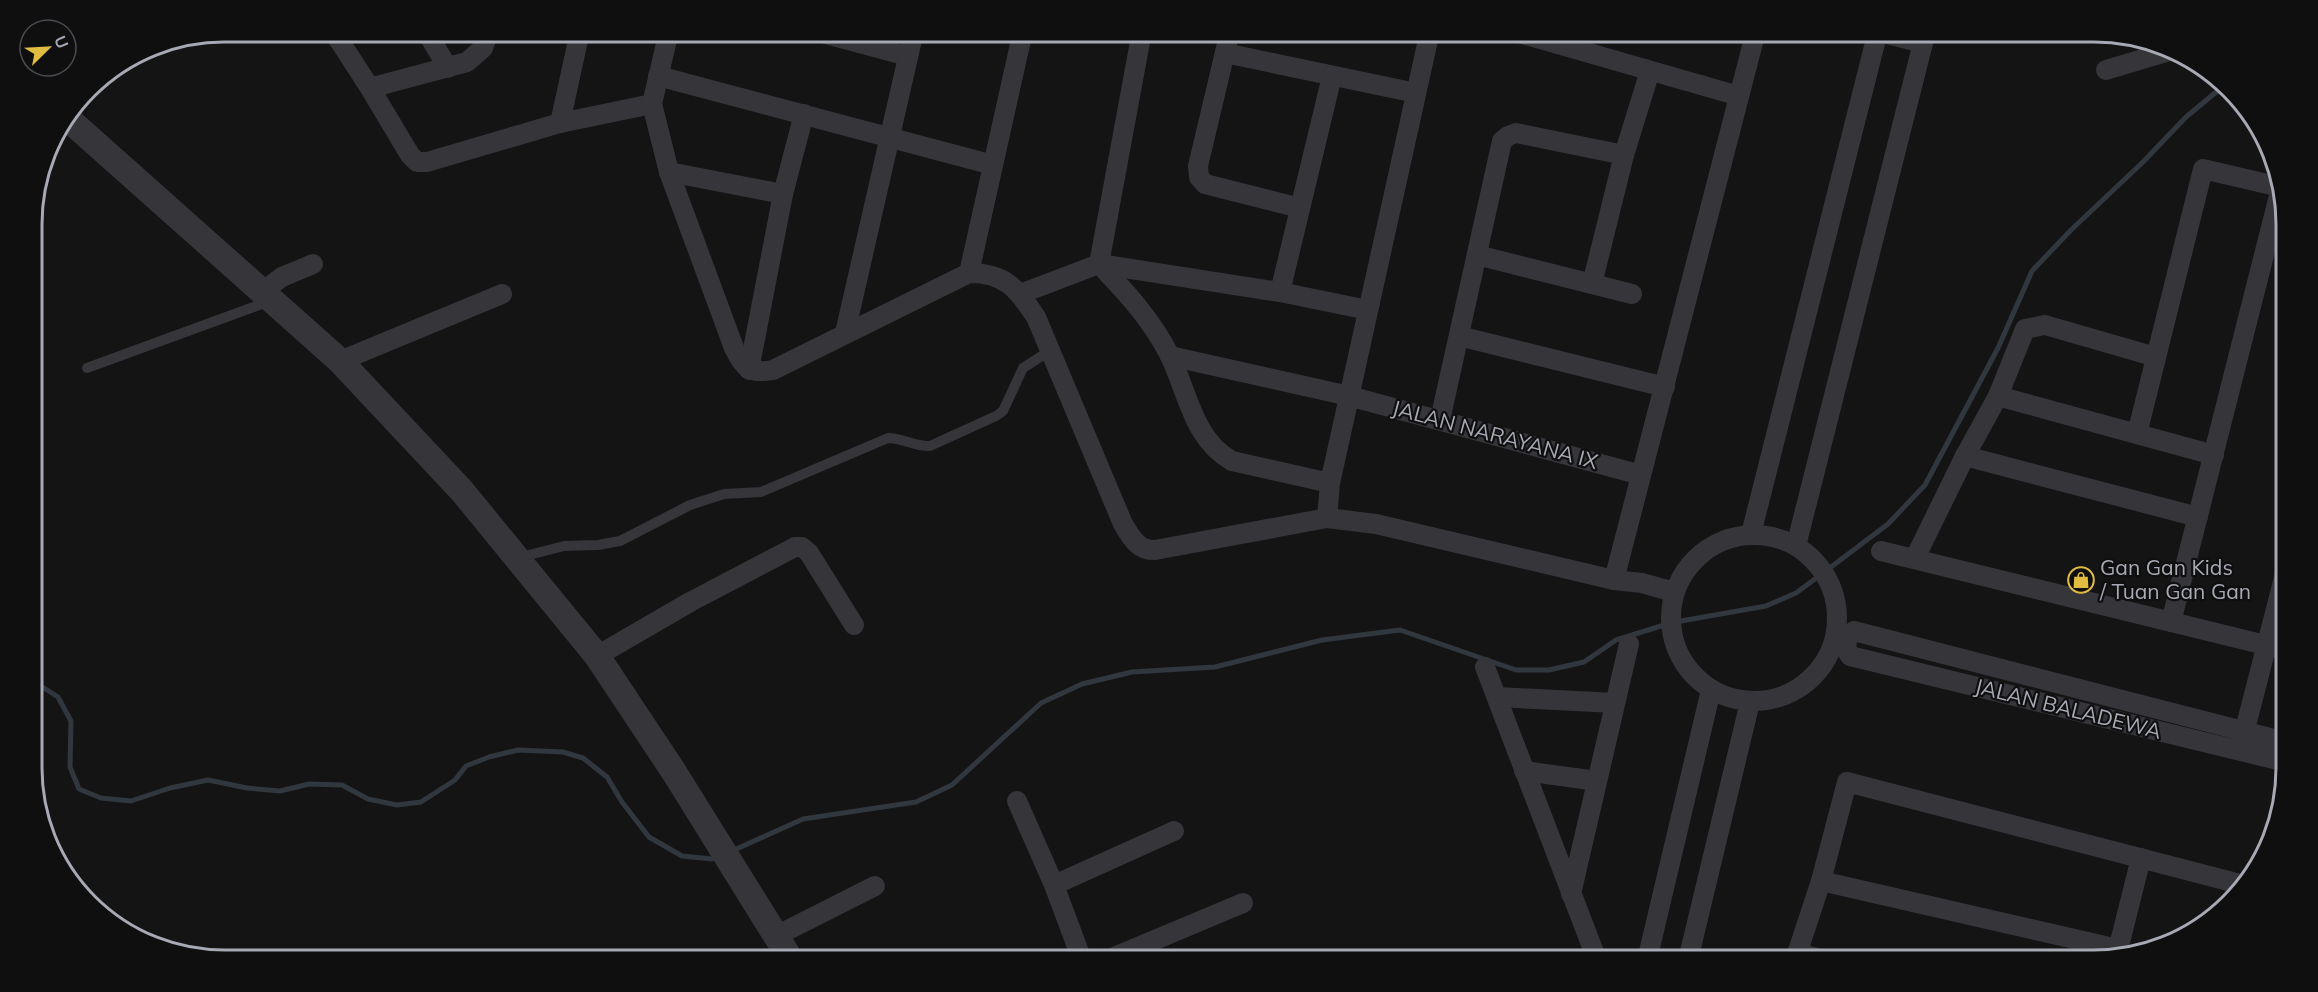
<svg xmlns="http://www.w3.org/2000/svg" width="2318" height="992" font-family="Mulish,sans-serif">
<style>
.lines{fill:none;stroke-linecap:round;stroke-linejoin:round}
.stream{stroke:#30373e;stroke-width:5}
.service{stroke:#35353a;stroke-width:10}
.minor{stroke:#35353a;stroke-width:20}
.tertiary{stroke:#35353a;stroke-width:26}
.labels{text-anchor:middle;stroke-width:4.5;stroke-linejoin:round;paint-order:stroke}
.street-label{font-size:21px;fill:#a7a9b4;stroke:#0f0f10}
.poi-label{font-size:21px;fill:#a7a9b4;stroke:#0f0f10;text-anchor:start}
.rim{fill:none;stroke:#a7a9b4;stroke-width:3}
</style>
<rect width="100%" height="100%" fill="#141415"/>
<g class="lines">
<g class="stream">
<polyline points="1831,567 1888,524 1925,485 1998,348 2032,271 2071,230 2143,162 2186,117 2215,93 2224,89"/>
<polyline points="1681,621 1766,606 1796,593 1815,579"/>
<polyline points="33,684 44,688 58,697 71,721 70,767 79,789 101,798 131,801 170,788 208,780 247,788 280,791 309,784 342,785 368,799 397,805 421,802 455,780 466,766 489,757 518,750 563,752 583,758 607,777 622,802 649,837 682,856 712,859 718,856"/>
<polyline points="732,851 803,819 916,802 952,785 1041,703 1082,684 1132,672 1215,667 1322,640 1400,630 1516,670 1549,670 1584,662 1616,640 1661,626"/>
</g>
<g class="service">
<polyline points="87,368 270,301"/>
<path d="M517,558L564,546L598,545L620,541L690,505L724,494L761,492L888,438C903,438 915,447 930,446L996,416L1003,411L1023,368L1051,350"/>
</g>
<g class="minor">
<polyline points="333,31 370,88 410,155 417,162 427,162 560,123 652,104"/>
<polyline points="426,31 448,68"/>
<path d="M669,31L652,104L669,172L734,348C744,369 750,374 773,370L969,273C1006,273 1017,289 1036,317L1123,524C1131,537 1138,551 1155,550L1327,518L1376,524L1614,580L1642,583L1674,592"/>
<polyline points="815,31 908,56"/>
<polyline points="1230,31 1198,166 1199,177 1205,184 1300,208"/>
<polyline points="1512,31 1739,96"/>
<polyline points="1875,31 1923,43"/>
<polyline points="1225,53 1416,93"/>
<polyline points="2106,70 2173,50"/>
<polyline points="658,76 993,165"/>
<polyline points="370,88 467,62 483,48 489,31"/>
<polyline points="560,123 580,31"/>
<polyline points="669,172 783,194"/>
<polyline points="1477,255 1632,294"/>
<path d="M1099,264C1126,292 1152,320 1170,356C1188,393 1193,439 1232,461L1330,483"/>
<polyline points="1099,264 1142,31"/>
<polyline points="969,273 1023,31"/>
<polyline points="1592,284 1624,155 1650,71"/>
<polyline points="263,291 282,277 313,264"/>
<polyline points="1280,292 1332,76"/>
<polyline points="1020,294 1099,264 1280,292 1368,310"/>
<polyline points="845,333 914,31"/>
<polyline points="1459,336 1665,387"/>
<polyline points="1170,356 1349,396 1641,475"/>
<polyline points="340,361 502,294"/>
<polyline points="749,370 783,194 804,114"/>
<polyline points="1998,396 2214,455"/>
<polyline points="1440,420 1502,141 1508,136 1516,133 1624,155"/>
<polyline points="2137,434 2203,169 2280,187"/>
<polyline points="1965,456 2198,517"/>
<polyline points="1327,518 1330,483 1430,31"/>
<polyline points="1751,534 1878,31"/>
<circle cx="1754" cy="618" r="83"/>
<polyline points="1796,546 1926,31"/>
<polyline points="1881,551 2286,650"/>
<polyline points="1915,558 1965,456 1998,396 2025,329 2045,325 2156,357"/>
<polyline points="1614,580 1756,31"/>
<polyline points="2171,622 2281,188"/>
<polyline points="597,656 690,602 795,547 802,547 809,553 854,625"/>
<polyline points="1485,667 1597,960"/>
<polyline points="1497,697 1615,703"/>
<path d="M2286,742L1854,631C1846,637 1844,647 1850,656L2286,762"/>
<polyline points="2241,745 2286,570"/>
<polyline points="1524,771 1597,781"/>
<polyline points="1017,801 1054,885 1082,960"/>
<polyline points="1821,881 2118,949"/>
<polyline points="1054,885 1174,831"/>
<polyline points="1571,894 1629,644"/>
<polyline points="776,936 875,886"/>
<polyline points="1797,953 1825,960"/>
<polyline points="2116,958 2141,858"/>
<polyline points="1107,960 1243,903"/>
<polyline points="1647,960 1711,690"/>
<polyline points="1688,960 1750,702"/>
<polyline points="1795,960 1821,881 1847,782 2240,884"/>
</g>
<polyline class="tertiary" points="67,118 340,361 462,491 597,656 674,772 791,960"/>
</g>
<defs>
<g id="shop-ring" transform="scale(1.35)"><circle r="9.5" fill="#0f0f10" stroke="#e0bc41" stroke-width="1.5"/><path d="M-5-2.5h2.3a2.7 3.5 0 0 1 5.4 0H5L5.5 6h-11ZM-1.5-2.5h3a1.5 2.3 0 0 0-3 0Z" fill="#e0bc41"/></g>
</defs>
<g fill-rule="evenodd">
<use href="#shop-ring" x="2081" y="580"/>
</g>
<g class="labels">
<g class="street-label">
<text transform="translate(1495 435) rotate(15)" y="7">JALAN NARAYANA IX</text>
<text transform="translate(2068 709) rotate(14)" y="7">JALAN BALADEWA</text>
</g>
<g class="poi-label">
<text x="2100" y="575">Gan Gan Kids<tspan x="2100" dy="24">/ Tuan Gan Gan</tspan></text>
</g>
</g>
<path d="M0 0H2318V992H0ZM224 42H2094A182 182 0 0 1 2276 224V768A182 182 0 0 1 2094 950H224A182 182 0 0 1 42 768V224A182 182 0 0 1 224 42Z" fill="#0f0f10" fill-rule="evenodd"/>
<path class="rim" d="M224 42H2094A182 182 0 0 1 2276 224V768A182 182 0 0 1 2094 950H224A182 182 0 0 1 42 768V224A182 182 0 0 1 224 42Z"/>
<g transform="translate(48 48) rotate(66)"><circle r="28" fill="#0f0f10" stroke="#4c4d52" stroke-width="1.5"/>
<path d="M0-4.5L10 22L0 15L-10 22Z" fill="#e0bc41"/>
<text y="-9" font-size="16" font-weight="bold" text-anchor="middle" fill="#a7a9b4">U</text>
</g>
</svg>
